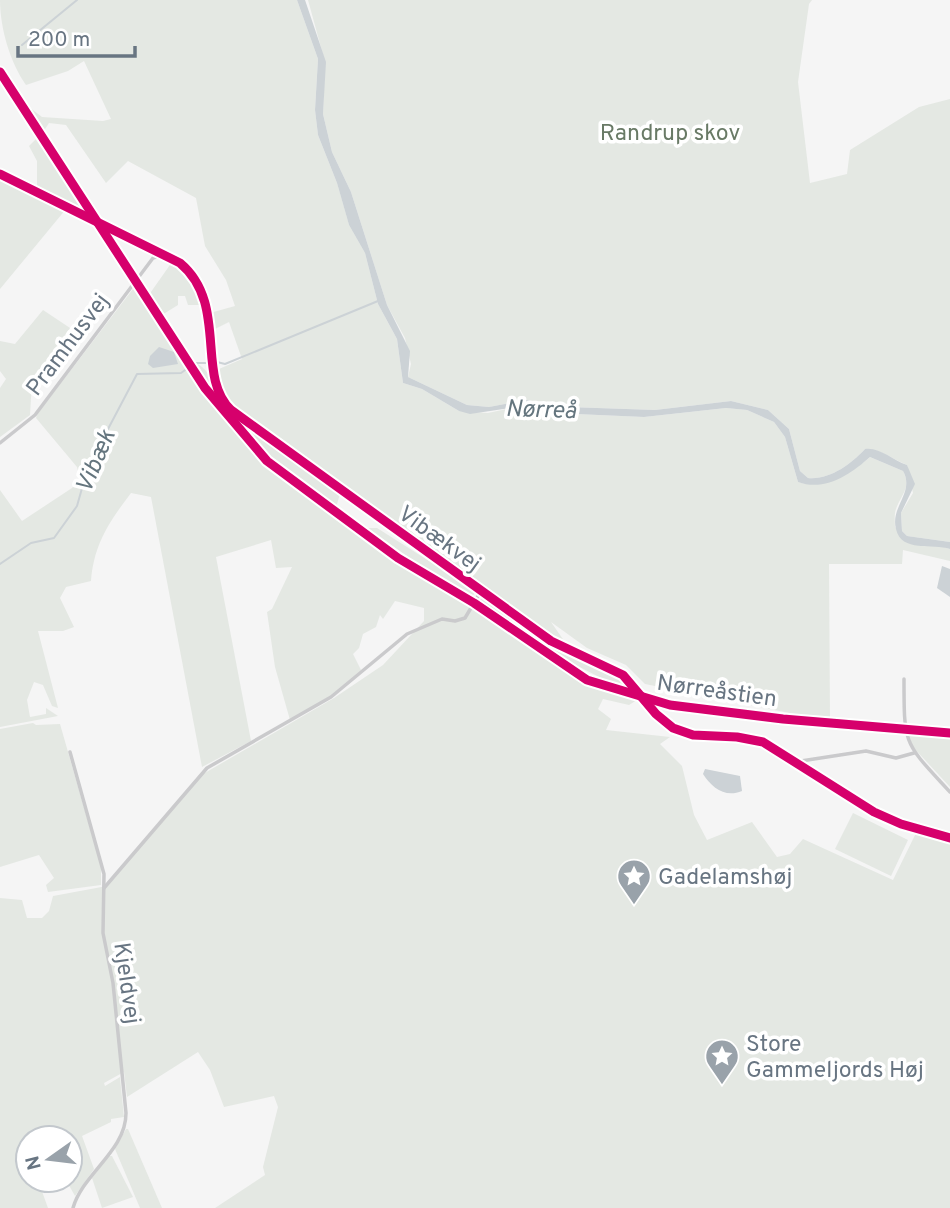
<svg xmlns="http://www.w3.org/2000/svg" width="950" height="1208" font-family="Overpass,sans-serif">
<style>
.green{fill:#e4e8e3}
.water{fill:#ccd2d6}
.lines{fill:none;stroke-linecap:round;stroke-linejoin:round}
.stream{stroke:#ccd2d6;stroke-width:2}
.minor{stroke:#cacacc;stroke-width:3.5}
.cycleway-casing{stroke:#fff;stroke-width:13}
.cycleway{stroke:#d6006c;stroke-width:9}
.labels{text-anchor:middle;stroke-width:7;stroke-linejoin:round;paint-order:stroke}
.park-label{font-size:23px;fill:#697a66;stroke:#fff}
.street-label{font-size:23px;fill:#687582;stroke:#fff}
.poi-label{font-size:23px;fill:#687582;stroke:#fff;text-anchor:start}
.water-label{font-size:24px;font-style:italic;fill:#64757e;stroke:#fff}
</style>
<rect width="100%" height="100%" fill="#f5f5f5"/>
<g class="green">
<path d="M0,0H297L318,59L315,110L318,135L337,183L349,225L365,253L378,304L397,339L403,383L422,389L459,411L488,413L516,407L553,413L644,417L726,408L747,410L774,422L785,437L798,482C820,490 855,471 870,457L903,471C912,488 901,494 896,509C894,514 895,522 895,527L920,546L938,545L950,549V561L903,550L902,564H829L830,721L645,684L626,665L587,648L551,622L567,645L225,398L219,369L242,359L229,322L213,330L210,313L235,306L226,280L205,246L196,198L128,161L106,183L66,125L49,123L43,132L25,104L42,117L103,121L111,119L84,61L68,71L26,85C10,62 0,28 0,0Z"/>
<path d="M308,0H812L809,4L798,82L810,183L847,174L850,150L919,107L950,99V542L907,536L902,531L901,513L913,493L907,465C892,459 881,449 865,449C851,464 830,480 808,478L800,471L789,429L768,410L731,401L655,410L568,407L526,400L489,407L467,405L408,377L411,364L405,338L387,305L351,192L332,152L323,114L325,62Z"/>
<polygon points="39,136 91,214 37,187 37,161 29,146"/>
<polygon points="0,178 41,200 45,198 66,209 0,289"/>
<path d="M172,262L194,278L203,305H188L185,296H178V305L157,318L183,359C217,364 211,394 231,416L340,494L337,504L340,518L551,661L586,681L637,700L629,705L603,699L598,709L611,719L606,730L670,737L660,744L682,766L694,815L707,840L752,822L777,857L790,854L803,839L893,880L917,831L950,841V1208H215L265,1175L263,1167L278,1107L274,1096L224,1107L210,1070L198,1052L127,1097L124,1072L104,1083L105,1086L120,1077L124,1117L111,1119V1122L82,1136L94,1169L75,1196L66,1180H70V1138H28V1180H45L39,1183L48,1208H0V898L22,900L27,918H42L49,911L53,896L107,886L203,774L334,698L383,665L424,621V608L395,601L383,619L380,615L376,627L363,634L359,648L353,654L361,670L330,696L290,720L275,667L267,612L272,609L292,567L276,568L271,540L216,557L251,741L202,767L151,497L131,493C109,522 94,544 91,581L66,587L60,598L74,627L63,631H38L58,708L52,706L43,685L34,682L27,700L30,717L46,714V708L58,716L0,727V490L22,521L72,488L80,478L77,467L36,418L38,413L136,285L146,299Z"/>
<polygon points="43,310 70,328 32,381 30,415 0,437 0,388 6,379 0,371 0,341 15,344"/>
<polygon points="377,528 475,590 472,600 366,528"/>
<path d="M482,597L547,642L617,677L633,692C576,669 529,638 478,604Z"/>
<polygon points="33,723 36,725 60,724 101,867 101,885 48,892 46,885 54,878 39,855 0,867 0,729"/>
<polygon points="907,731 950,735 950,787 913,747"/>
<polygon points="853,813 908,840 891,876 835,849"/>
<polygon points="126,1129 128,1129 162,1208 140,1208 115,1149"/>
<polygon points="109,1156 112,1156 133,1197 102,1208 92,1178"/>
</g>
<g class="water">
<path d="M297,0H305L326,62L323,114L332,152L351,192L387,305L410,351L408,377L467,405L489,407L526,400L568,407L655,410L731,401L768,410L789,429L800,471L808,478C830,480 851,464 865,449C880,447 892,460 907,465L915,484L901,513L902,531L907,536L950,542V549C933,543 901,553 896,529C890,507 915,492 903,471L870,457C851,474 825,492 798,482L785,437L774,422L747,410L726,408L644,417L553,413L516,407L470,414L459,411L422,389L403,383L397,339L378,304L365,253L349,225L337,183L318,135L315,110L318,59Z"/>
<polygon points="159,347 174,352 178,364 153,368 148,364 150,356"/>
<polygon points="942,566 950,569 950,597 937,588"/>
<path d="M705,769L740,776L742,791C725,798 712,788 703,774Z"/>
</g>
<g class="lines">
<g class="stream">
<polyline points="22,45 77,0"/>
<polyline points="217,362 225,364 378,301"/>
<polyline points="195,363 210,363"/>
<polyline points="0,564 31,543 54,538 77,506 88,467 137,374 181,373 188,368"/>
</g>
<g class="minor">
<path d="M0,174L180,263C229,304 195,376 231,410L551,641L623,675L656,714L673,728L693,735L737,737L763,742L874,812L901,824L950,838"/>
<polyline points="0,443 35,415 153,258 164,254"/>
<path d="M904,679C904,747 904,742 950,792"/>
<path d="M70,752L104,874L103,933L113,983L126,1113C126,1151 83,1173 73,1208"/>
<polyline points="799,765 801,761 866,751 896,758 914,753"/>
<polyline points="104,888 207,768 331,697 407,634 442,619 455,621 465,618 481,591"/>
</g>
<g class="cycleway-casing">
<g id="cycleway">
<polyline points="0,72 205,388 267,461 398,558 474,603 587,680 670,705 783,719 950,733"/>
<path d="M0,174L180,263C229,304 195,376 231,410L551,641L623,675L656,714L673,728L693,735L737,737L763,742L874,812L901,824L950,838"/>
</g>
</g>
<use href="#cycleway" class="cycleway"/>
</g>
<defs>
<g id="sight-pin" transform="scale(1.75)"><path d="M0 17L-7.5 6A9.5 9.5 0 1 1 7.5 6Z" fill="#99a2aa" stroke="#fff"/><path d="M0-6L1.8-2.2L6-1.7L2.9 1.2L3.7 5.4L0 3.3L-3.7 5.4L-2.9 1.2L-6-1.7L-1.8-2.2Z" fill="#fff"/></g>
</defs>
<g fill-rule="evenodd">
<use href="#sight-pin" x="634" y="876"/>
<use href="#sight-pin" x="722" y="1056"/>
</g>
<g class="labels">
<g class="park-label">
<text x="670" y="140">Randrup skov</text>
</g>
<g class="street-label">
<text transform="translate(67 344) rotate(-53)" y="8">Pramhusvej</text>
<text transform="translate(440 538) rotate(36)" y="8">Vibækvej</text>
<text transform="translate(717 690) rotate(8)" y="8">Nørreåstien</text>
<text transform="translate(128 983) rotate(82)" y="8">Kjeldvej</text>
</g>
<g class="poi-label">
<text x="658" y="884">Gadelamshøj</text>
<text x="746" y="1051">Store<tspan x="746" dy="26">Gammeljords Høj</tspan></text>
</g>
<g class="water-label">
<text transform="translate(541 409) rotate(2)" y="8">Nørreå</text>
<text transform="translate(95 461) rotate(-67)" y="8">Vibæk</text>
</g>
</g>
<g transform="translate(49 1159) rotate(256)"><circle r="33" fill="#ffffff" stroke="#c3c8cd" stroke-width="2"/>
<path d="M0-5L12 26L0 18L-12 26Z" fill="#99a2aa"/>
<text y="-10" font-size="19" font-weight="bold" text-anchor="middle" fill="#687582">N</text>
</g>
<path d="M18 46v10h117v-10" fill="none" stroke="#687582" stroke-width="3.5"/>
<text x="28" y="46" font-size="21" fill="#687582" stroke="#ffffff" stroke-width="5" paint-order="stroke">200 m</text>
</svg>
